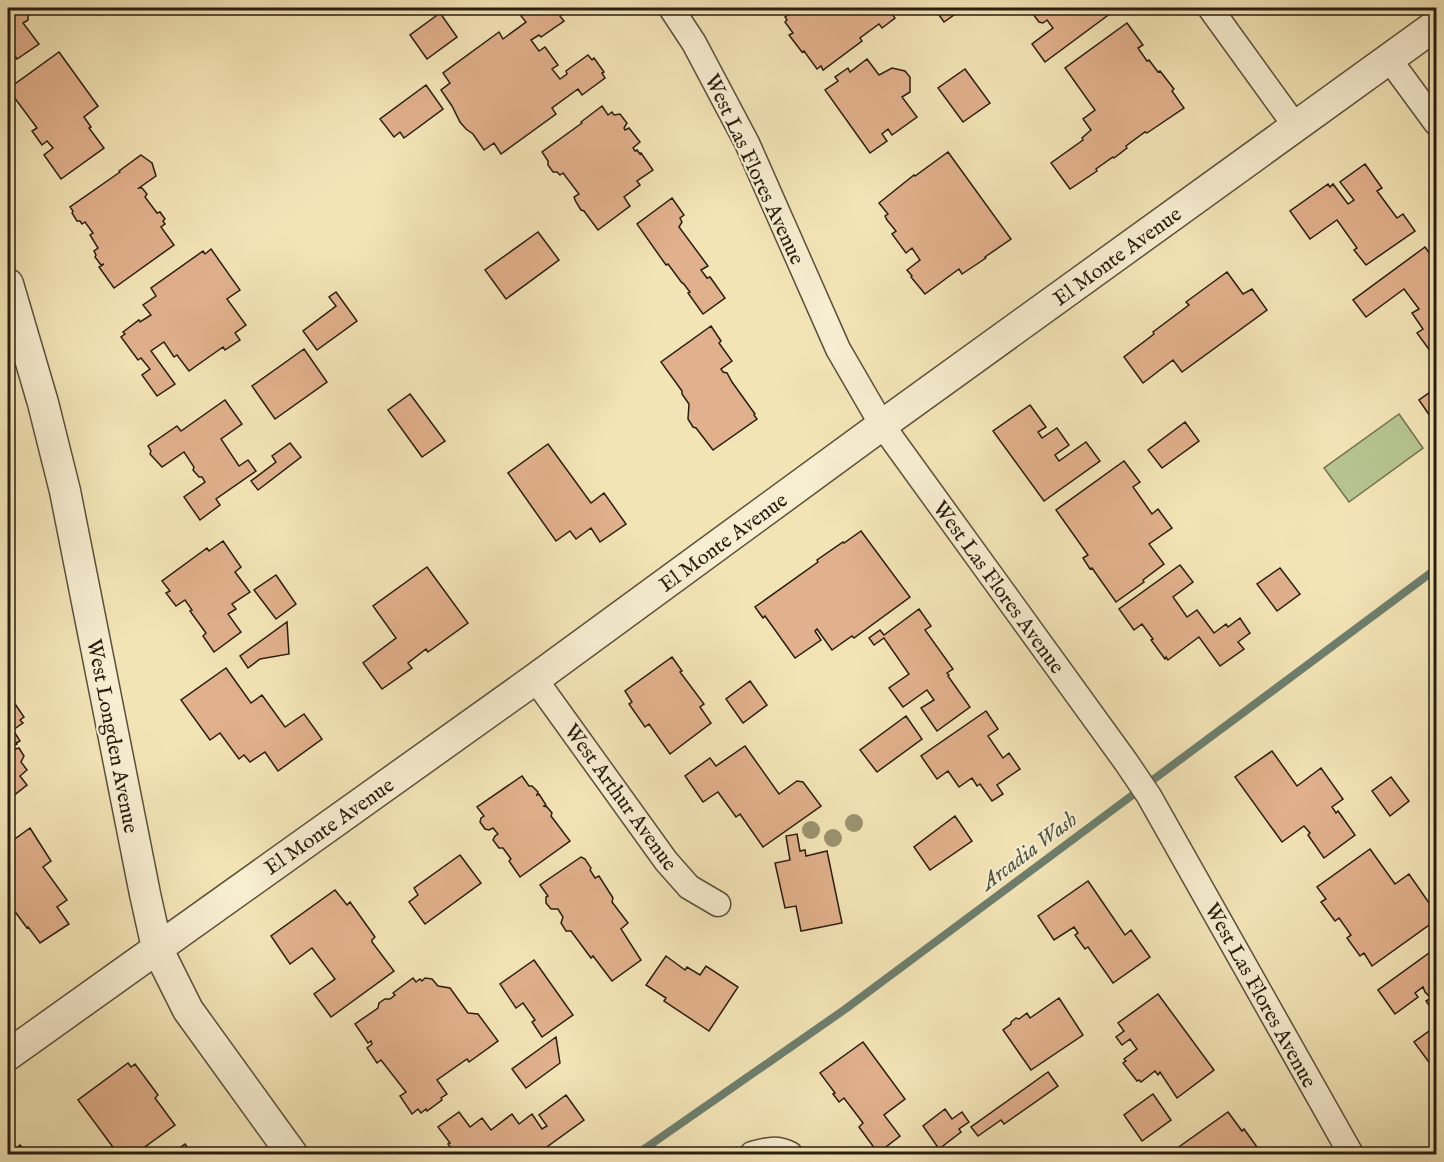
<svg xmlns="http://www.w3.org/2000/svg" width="1444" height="1162" viewBox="0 0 1444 1162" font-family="'IM FELL English',serif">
	<rect width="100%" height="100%" fill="#f3e4b6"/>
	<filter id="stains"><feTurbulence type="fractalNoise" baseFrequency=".00333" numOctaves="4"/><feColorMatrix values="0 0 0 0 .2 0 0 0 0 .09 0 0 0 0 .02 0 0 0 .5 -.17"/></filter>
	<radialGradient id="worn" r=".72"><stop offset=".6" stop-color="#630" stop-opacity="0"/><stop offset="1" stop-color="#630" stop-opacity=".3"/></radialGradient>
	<!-- green -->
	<path fill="#b7c591" stroke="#707250" stroke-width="1.5" d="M1399,414L1423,448L1349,502L1324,468Z"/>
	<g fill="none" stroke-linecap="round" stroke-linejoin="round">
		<!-- stream -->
		<path stroke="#6d7f6e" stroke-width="8" d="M637,1154L844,1010L1436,569"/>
	</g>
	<!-- building -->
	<path fill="#e1b08c" stroke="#281e10" stroke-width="1.5" d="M8,8L24,9L28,15V20L23,23L39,44L17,59L8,46Z
		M93,8H110L99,15Z
		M533,8H558L563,14L560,16L564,21L541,37L539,35L531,40L539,51L545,47L558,65L552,69L560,79L567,74L566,71L588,55L592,60L594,58L604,72L602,73L605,78L582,95L578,89L552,108L556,114L501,154L494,143L484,150L473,134L466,129L460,122L452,106L441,90L450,83L443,73L499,32L503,39L526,22L521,16Z
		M783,8H888L895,18L882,28L879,24L860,38L862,41L823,70L821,66L817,69L804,51L802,52L789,35L793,33L785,22L787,20L785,17L788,15Z
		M934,8H964L944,22Z
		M1036,8H1114L1115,10L1045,62L1032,44L1053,28L1047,20L1043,23L1039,22L1033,14V9Z
		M440,13L457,37L427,59L410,35Z
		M1127,23L1143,45L1138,48L1147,61L1149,60L1158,72L1160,71L1174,89L1172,91L1184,108L1147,133L1145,132L1126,146L1127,148L1114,158L1113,157L1096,169L1097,171L1070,189L1051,163L1083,140L1082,138L1091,130L1083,119L1095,110L1065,68Z
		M59,52L98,106L84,117L91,127L89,128L104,148L61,179L44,155L53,148L47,141L42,145L32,131L37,128L8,89Z
		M867,59L879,75L892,68L905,71L910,77V92L902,97L917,117L892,135L888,129L882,134L887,141L870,153L825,90L838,81L835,77L848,68L850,72Z
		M965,69L990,103L963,122L938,88Z
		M426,85L443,109L404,138L400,132L394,137L380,119Z
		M602,106L608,115L612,112L614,115L620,114L627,123L624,128L625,130L629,128L640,142L633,148L635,151L637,150L640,154L641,153L653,170L637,181L640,185L624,197L630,206L598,230L584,211L581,210L576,202L574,197L579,194L563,173L560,175L557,172H553L548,165V161L542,152L582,123L581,122Z
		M948,152L1011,239L985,257L986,258L962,274L959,269L925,294L911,277L912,276L907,270L920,260L912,248L906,253L892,234L896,231L887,220L885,216L888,214L879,203L914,175L915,176Z
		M141,155L152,163L156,176L139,188H142L147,194L145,197L157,213L160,212L165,219L163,221L165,224L161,227L174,245L114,288L99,267L104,264L101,265L95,257L96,255L94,251L98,248L90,235L93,233L85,222L82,224L80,221H77L72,213L73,211L70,207L120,172L119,171Z
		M1365,164L1382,188L1377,191L1397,218L1403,214L1415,231L1366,265L1354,250L1357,248L1337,220L1310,239L1290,211L1328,184L1330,187L1333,184L1348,204L1354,200L1340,182Z
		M672,198L684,215L680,218L682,222L679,227L708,266L701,270L707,278L710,277L725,298L703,314L688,293L690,292L683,283H682L668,264L666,265L637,224Z
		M538,232L559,260L506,299L485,270Z
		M1425,247L1436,262L1431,267L1436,274V359L1417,333L1423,329L1412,313L1419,309L1404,289L1366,317L1353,300Z
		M211,249L240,290L227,299L246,325L235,333L240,340L225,350L223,347L189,371L177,355L174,357L164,342L151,351L175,384L157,396L142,375L150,369L141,358L138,360L121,337L125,334L123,332L139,320L140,322L151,315L143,305L156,296L151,288L203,251L205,254Z
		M1227,272L1243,294L1252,289L1267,310L1182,372L1173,360L1143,383L1124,357L1154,334L1153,332L1189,305L1186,302Z
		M336,292L357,321L317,350L303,331L336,306L329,297Z
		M711,326L721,341L719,343L732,361L721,369L723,372L727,373L732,382L755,414L754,415L757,419L713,450L696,428L693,427L688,419L689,404L682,394V391L661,362Z
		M304,349L327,382L275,419L252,386Z
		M1436,388V425L1419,400Z
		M410,394L445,441L422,457L388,410Z
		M225,400L242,424L221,439L239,466L248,460L256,471L216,499L220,505L200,520L184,497L205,482L202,477H199L193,470L194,467L184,452L162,467L150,454L151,451L148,446L177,426L181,431Z
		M1030,405L1046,427L1038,432L1042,438L1057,428L1069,445L1055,455L1059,461L1086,442L1100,461L1044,501L993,431Z
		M1185,422L1199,441L1162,468L1148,450Z
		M290,443L301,457L258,490L251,481L276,462L272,456Z
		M548,444L591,503L604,493L626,524L600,542L591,528L576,539L570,531L556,541L508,473Z
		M1124,461L1140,482L1133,487L1152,514L1158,509L1172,528L1149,544L1164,564L1143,580L1144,582L1116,602L1092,568L1090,569L1083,558L1088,555L1056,510Z
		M861,531L910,597L854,638L852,636L832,650L817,629L815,631L821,640L795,658L765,616L763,618L755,607L818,562L817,560L843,542L844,543Z
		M223,541L241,567L235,572L250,592L232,604L236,609L228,614L241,632L214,652L203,636L206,633L190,611L192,610L185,600L176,606L166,593L170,591L162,581L207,548L209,551Z
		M1180,565L1193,582L1173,597L1187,617L1197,610L1214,633L1226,624L1228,627L1240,618L1250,633L1238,642L1244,649L1220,666L1199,637L1168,660L1166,657L1165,659L1151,640L1153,639L1142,624L1134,630L1119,609Z
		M427,567L468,623L428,652L426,649L408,663L412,668L382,689L363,663L396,638L373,606Z
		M1280,568L1300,594L1277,611L1257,584Z
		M276,575L296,604L276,619L254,590Z
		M919,609L931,626L925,630L953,669L947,673L949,675L948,676L970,707L937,731L921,708L934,700L927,690L903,707L889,688L909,674L884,638L874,645L869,638L880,630L884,635Z
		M287,622L289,654L260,659L248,668L240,656Z
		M672,657L682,671L680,672L704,704L700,707L711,723L670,754L649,724L645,727L629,704L632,702L625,691Z
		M226,668L251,703L262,695L285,727L304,714L322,739L278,771L265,752L250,762L244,755L239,759L220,733L210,740L181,700Z
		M750,681L767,705L743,723L726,699Z
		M13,701L24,717L20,720L23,723L13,730L20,741L16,743L17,744L12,748V750L19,748L24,756L21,762L27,770L20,776L27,785L8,800V702L9,704Z
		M986,711L998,729L988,736L1003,758L1009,753L1020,769L997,785L1003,794L992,801L980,784L977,786L972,778L959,787L948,771L937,779L921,756Z
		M906,716L922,739L877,772L860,750Z
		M745,746L779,794L797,781L803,782L821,806L763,847L740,814L736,817L718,792L703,802L685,776L710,758L716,766Z
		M1272,751L1297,786L1321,768L1343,799L1332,807L1336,813L1338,811L1355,835L1324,858L1308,835L1310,833L1304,826L1282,842L1235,777Z
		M522,776L529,786H532L538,792L537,795L539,794L546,805L544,806L547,807L552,813L551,816L570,841L520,877L509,861L511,859L503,848H499L493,840L495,836L498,834L493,828L489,830L485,829L480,822L481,818L484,816L477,807Z
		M1391,777L1409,801L1390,816L1372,791Z
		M955,816L972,841L930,870L914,847Z
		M30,828L51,861L43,867L67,900L57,907L69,924L40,943L28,927L27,928L8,902V844Z
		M797,834L800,851L805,850L806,856L827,851L842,923L801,931L796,906L785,908L775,863L790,860L786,836Z
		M1370,849L1395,884L1409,874L1436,913V920L1372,966L1364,953L1360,956L1347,938L1351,935L1339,918L1335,921L1321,902L1326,899L1317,887Z
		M460,855L481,883L425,924L409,902L418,895L414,888Z
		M581,857L585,859L591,868L590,870L595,878L599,876L613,898L612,902L628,923L621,929L641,960L612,981L593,956L591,958L571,931H566L561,923L563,917L558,909H551L546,903V897L548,896L540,885Z
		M1088,881L1125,935L1131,930L1150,957L1113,983L1088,947L1085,949L1075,935L1078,933L1074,927L1054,940L1038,916Z
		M335,890L347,905L350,902L375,937L372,940V942L394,971L331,1017L314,994L335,979L312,948L290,964L271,936Z
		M1436,948V1015L1426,1001L1431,998L1425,992L1423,987L1415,993L1418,997L1395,1014L1378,990Z
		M666,956L685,970L687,967L700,975L706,966L738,987L709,1031L664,1001L666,998L646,985Z
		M534,960L573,1015L542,1037L532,1022L535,1020L523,1003L516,1008L500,984Z
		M413,978L416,982L420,979L422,981L425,978L432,979L438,986L450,988L468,1013L478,1014L498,1041L469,1062L467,1059L437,1080L447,1094L441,1098L442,1100L427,1111L426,1109L421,1113L418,1109L412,1114L400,1096L406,1092L381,1060L377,1063L367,1048L372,1044L371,1041L368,1043L355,1024L378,1008L379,1003L385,999H390L395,995L393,993Z
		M1158,994L1214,1070L1177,1098L1160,1072L1158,1075L1155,1071L1141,1082L1139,1080L1137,1081L1123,1063L1126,1061L1124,1059L1137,1049L1130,1039L1122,1045L1116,1037L1124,1031L1118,1023Z
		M1059,998L1083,1035L1031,1070L1003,1030L1011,1024V1022L1016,1018L1019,1019L1027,1013L1030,1018Z
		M1436,1026V1061L1431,1065L1414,1042Z
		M556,1037L560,1063L526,1088L512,1069Z
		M863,1042L905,1099L884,1115L900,1136L878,1153L859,1127L863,1123L844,1098L839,1102L833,1094L835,1093L820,1073Z
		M128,1063L131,1067L135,1064L158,1095L155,1098L175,1125L135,1154H118L78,1100Z
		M1048,1072L1058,1086L1004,1124L1001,1120L978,1136L971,1127Z
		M1153,1094L1171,1120L1142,1141L1124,1115Z
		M566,1095L584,1120L537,1154H456L448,1144L450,1143L438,1127L459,1112L470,1127L482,1118L491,1130L512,1114L519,1124L532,1114L542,1129L547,1126L539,1115Z
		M945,1109L952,1119L962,1112L969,1122L959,1129L961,1132L939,1149L923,1126Z
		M1228,1112L1242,1131L1244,1129L1262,1154H1169Z
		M185,1144L192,1154H171Z
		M20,1145L27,1154H8V1150L13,1146L16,1148Z"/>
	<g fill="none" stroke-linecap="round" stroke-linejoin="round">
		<defs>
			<path id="minor" d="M671,8L694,43L747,143L838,349L882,425L1126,762L1149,796L1351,1154
				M1210,8L1296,127
				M1389,59L1436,123
				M535,679L666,861L689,887L718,904
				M752,1154C766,1150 777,1147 790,1154"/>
			<path id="tertiary" d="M8,284L43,403L65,491L145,894L157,948L188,1010L292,1154
				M8,1055L535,679L882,425L1436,25"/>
		</defs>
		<!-- minor casing -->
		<use href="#minor" stroke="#5b503a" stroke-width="27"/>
		<!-- tertiary casing -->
		<use href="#tertiary" stroke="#5b503a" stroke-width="33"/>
		<!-- minor -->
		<use href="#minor" stroke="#f7edd0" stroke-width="24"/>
		<!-- tertiary -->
		<use href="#tertiary" stroke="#f7edd0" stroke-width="30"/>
	</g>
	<!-- trees -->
	<g fill="#9b9370">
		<circle cx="854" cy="823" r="9"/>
		<circle cx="811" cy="830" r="9"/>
		<circle cx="833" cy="838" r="9"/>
	</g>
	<g text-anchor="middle" stroke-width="4.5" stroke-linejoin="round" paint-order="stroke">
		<!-- street labels -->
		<g font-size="21" fill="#281e10" stroke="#f7edd0">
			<text transform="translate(755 169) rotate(65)" y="7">West Las Flores Avenue</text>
			<text transform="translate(1117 256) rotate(-36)" y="7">El Monte Avenue</text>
			<text transform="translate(723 542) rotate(-36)" y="7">El Monte Avenue</text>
			<text transform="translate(999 587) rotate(54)" y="7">West Las Flores Avenue</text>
			<text transform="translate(113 736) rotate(79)" y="7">West Longden Avenue</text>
			<text transform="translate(621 797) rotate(54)" y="7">West Arthur Avenue</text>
			<text transform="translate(329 826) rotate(-35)" y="7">El Monte Avenue</text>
			<text transform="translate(1261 995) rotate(61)" y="7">West Las Flores Avenue</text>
		</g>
		<!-- water labels -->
		<g font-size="22" font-style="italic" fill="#505647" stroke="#f7edd0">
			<text transform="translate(1028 850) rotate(-37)" y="8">Arcadia Wash</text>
		</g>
	</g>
	<!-- margin -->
	<rect width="1444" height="1162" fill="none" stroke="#f3e4b6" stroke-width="30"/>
	<rect x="9" y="9" width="1426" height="1144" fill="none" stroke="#281e10" stroke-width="3"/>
	<rect x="15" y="15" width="1414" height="1132" fill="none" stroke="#281e10" stroke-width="1.5"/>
	<rect width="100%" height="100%" filter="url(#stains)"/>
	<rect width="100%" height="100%" fill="url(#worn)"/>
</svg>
